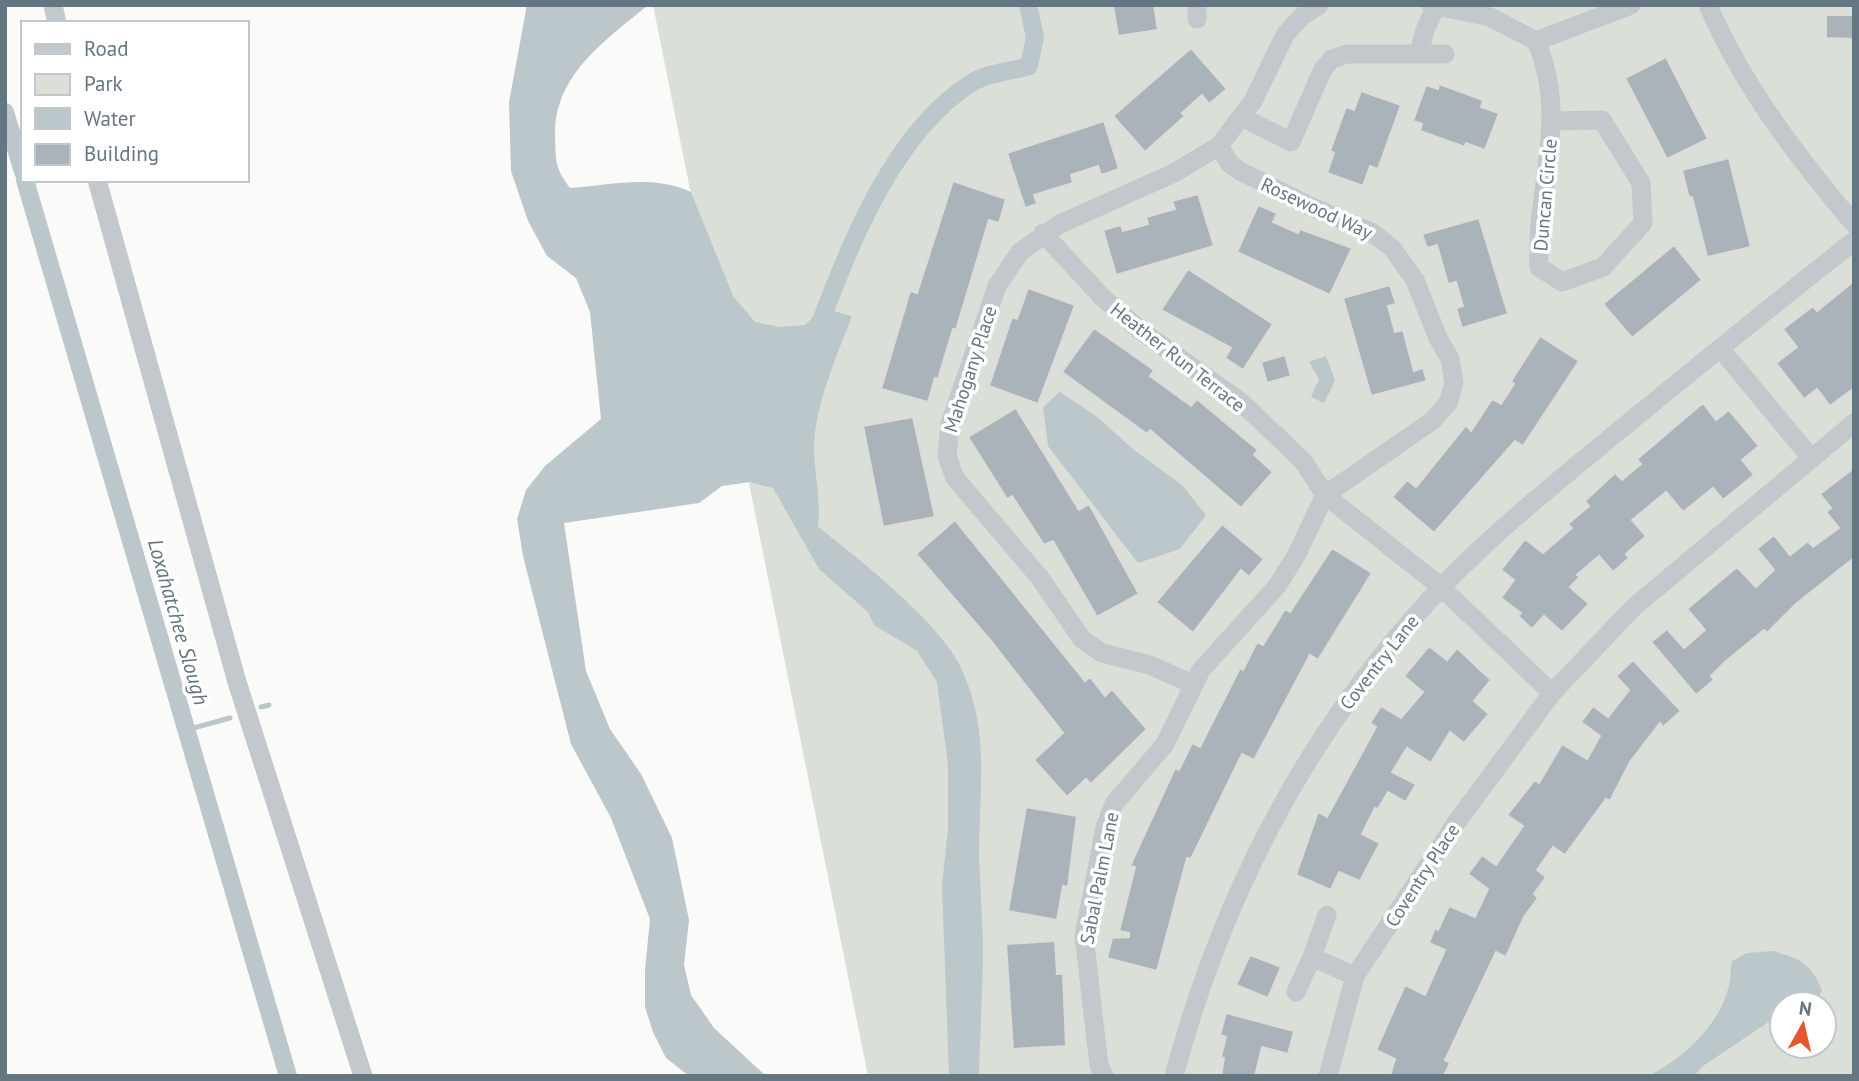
<svg xmlns="http://www.w3.org/2000/svg" width="1859" height="1081" viewBox="0 0 1859 1081" font-family="'PT Sans',sans-serif">
	<rect width="100%" height="100%" fill="#fafaf8"/>
	<!-- green -->
	<path fill="#dadfd7" fill-rule="evenodd" d="M653,5H1854V1076H868ZM1782,1004H1824V1046H1782Z"/>
	<!-- water -->
	<path fill="#bbc7cb" d="M527,5H648C605,41 553,75 555,138C556,162 555,168 570,188C609,185 654,174 691,192L733,296L755,322L780,327L805,325L822,308L852,316C836,358 814,406 814,451C815,477 821,502 818,527C855,555 939,623 959,664C991,727 979,789 979,857C980,885 982,914 983,942C983,987 980,1031 979,1076H949L942,885L948,829V765L937,682L917,651L874,625L868,612L819,569L773,488L750,482L722,486L699,503L564,523L586,671L610,729L641,774L672,838L689,920L684,965L691,995L714,1028L766,1076H689L666,1058L653,1032L645,1007V970L650,919L611,818L571,744L523,556L517,519L526,490L545,466L601,419L590,312L576,278L547,256L528,221L511,171L509,102Z
		M1326,356L1335,381L1324,403L1311,397L1319,379L1309,362Z
		M1060,392L1096,416L1134,450L1182,485L1206,515L1180,549L1138,563L1048,446L1043,407Z
		M1773,951C1799,958 1812,964 1822,990L1818,999L1803,1004H1782V1013L1703,1066L1694,1076H1648C1681,1061 1719,1025 1728,989C1731,980 1730,970 1732,961L1747,953Z"/>
	<g fill="none" stroke-linecap="round" stroke-linejoin="round">
		<!-- stream -->
		<path stroke="#bbc7cb" stroke-width="5" d="M261,707L269,705
			M186,730L230,718"/>
		<!-- canal -->
		<path stroke="#bbc7cb" stroke-width="18" d="M5,112L23,172
			M25,180L288,1076
			M817,331C849,247 893,131 973,82C988,73 1012,71 1029,66L1035,37L1028,5"/>
	</g>
	<!-- building -->
	<path fill="#aab3b9" stroke="#dcdcda" stroke-width="2" d="M1113,5H1154L1158,30L1118,36Z
		M1826,15H1854V39L1826,38Z
		M1191,48L1227,89L1209,104L1202,95L1182,113L1185,116L1145,152L1113,116Z
		M1666,57L1708,139L1667,159L1625,78Z
		M1439,84L1483,100L1481,107L1499,113L1485,150L1466,143L1465,147L1420,131L1422,124L1413,121L1426,85L1438,89Z
		M1361,91L1401,105L1378,169L1370,166L1363,186L1327,173L1334,153L1330,151L1346,107L1354,110Z
		M1104,121L1119,169L1101,175L1098,166L1071,175L1073,183L1034,195L1037,204L1025,208L1007,153Z
		M1729,158L1751,247L1707,257L1692,197L1689,198L1682,170Z
		M953,181L1006,199L999,223L989,220L956,330L953,329L938,379L935,378L928,402L881,389L910,291L917,293Z
		M1198,194L1214,246L1116,275L1103,230L1121,225L1123,231L1148,224L1146,217L1175,209L1172,201Z
		M1258,205L1277,213L1273,222L1298,233L1300,229L1352,248L1330,295L1237,252Z
		M1479,218L1508,314L1462,328L1456,308L1463,306L1456,282L1448,284L1437,245L1427,248L1422,234Z
		M1674,245L1702,280L1632,338L1603,304Z
		M1188,269L1273,324L1243,370L1225,358L1231,348L1161,310Z
		M1854,281V388L1830,406L1817,389L1804,399L1776,363L1797,347L1783,329L1813,306L1817,311Z
		M1390,285L1396,304L1388,306L1395,332L1403,330L1414,371L1423,368L1427,381L1371,396L1343,298Z
		M1028,288L1075,305L1038,404L989,386L1012,317L1017,319Z
		M1094,328L1154,370L1150,376L1191,406L1197,399L1258,450L1254,455L1273,472L1241,508L1150,430L1147,434L1062,372Z
		M1540,336L1579,361L1523,446L1515,441L1434,533L1392,497L1407,480L1416,487L1466,425L1471,431L1492,399L1501,404L1514,384L1511,381Z
		M1285,355L1291,376L1267,383L1261,362Z
		M1703,403L1716,420L1729,410L1759,446L1742,460L1754,475L1723,500L1713,488L1683,512L1666,492L1632,520L1646,536L1626,554L1629,558L1613,572L1599,556L1577,575L1580,577L1570,587L1589,604L1562,632L1544,616L1532,629L1518,616L1521,613L1501,598L1514,580L1501,570L1525,539L1543,553L1572,528L1568,524L1589,506L1585,501L1615,473L1622,480L1641,464L1637,459Z
		M1016,408L1079,510L1089,504L1139,594L1097,617L1053,541L1044,545L1012,496L1007,499L968,437Z
		M913,417L935,517L883,527L863,426Z
		M1854,468V558L1797,603L1767,633L1764,630L1725,662L1711,676L1714,680L1696,695L1651,642L1667,629L1684,648L1705,630L1687,609L1737,567L1756,587L1774,570L1757,549L1774,535L1790,555L1808,541L1813,547L1839,528L1826,512L1831,508L1820,494Z
		M955,520L1085,681L1090,677L1105,696L1112,689L1147,729L1091,784L1086,779L1067,797L1034,760L1063,733L991,641L916,554Z
		M1222,524L1264,559L1249,577L1241,570L1193,633L1156,602Z
		M1332,548L1372,573L1318,660L1310,655L1254,760L1242,754L1191,859L1187,858L1157,971L1107,958L1112,938L1129,937V933L1119,931L1135,867L1130,866L1175,768L1179,770L1192,743L1200,747L1240,668L1243,670L1257,642L1263,645L1285,609L1290,612Z
		M1429,646L1447,660L1457,648L1491,680L1474,701L1489,714L1464,743L1450,732L1431,763L1407,748L1392,772L1416,784L1406,802L1388,792L1378,809L1375,808L1362,834L1380,843L1360,881L1339,872L1331,890L1296,875L1318,812L1327,817L1376,727L1370,723L1381,706L1401,718L1423,692L1404,676Z
		M1633,660L1681,711L1663,727L1660,723L1630,762L1610,801L1606,799L1565,855L1553,847L1537,870L1546,877L1534,894L1538,898L1524,917L1506,957L1496,952L1445,1060L1450,1063L1444,1076H1390L1395,1059L1376,1050L1405,985L1425,995L1445,950L1429,943L1435,928L1438,930L1449,906L1475,917L1488,889L1468,874L1482,855L1496,865L1523,826L1507,815L1535,780L1539,783L1562,744L1587,759L1600,736L1581,722L1593,706L1608,717L1629,690L1616,676Z
		M1026,807L1077,816L1068,887L1063,886L1057,920L1008,911Z
		M1055,941L1057,974H1063L1066,1046L1013,1049L1006,944Z
		M1250,955L1281,967L1268,998L1236,985Z
		M1226,1013L1294,1031L1288,1054L1262,1047L1255,1076H1221L1224,1058L1221,1057L1226,1037L1220,1035Z"/>
	<g fill="none" stroke-linecap="round" stroke-linejoin="round">
		<!-- minor -->
		<path stroke="#c3c8cc" stroke-width="19" d="M53,5L57,23
			M1431,5L1490,17L1536,41L1631,5
			M1708,5C1743,86 1797,157 1854,224
			M1197,19V5
			M1536,41C1570,119 1535,187 1539,267L1562,282L1603,267L1643,223L1641,183L1602,120L1552,121
			M1419,53L1425,30L1436,6
			M1242,117L1291,142L1323,69L1332,59L1347,54H1445
			M97,180L237,682L363,1076
			M1043,233L1102,297L1140,330L1241,402L1303,461L1325,495L1441,587L1552,693
			M1720,348L1811,458
			M1192,684L1150,665L1102,653L1082,639L1040,578L955,478L947,456L950,424L997,286L1020,252L1060,224L1174,173L1219,146L1253,101L1285,35L1302,16L1319,5
			M1312,957L1327,915
			M1296,992L1312,957L1355,976
			M1104,1076L1099,1065L1084,936L1105,827L1114,804L1165,744L1201,670L1277,586L1296,556L1325,495L1432,421L1448,403L1454,383L1450,359L1438,338L1415,280L1392,248L1371,232L1314,208L1240,171L1230,164L1219,146
			M1174,1076C1219,908 1295,755 1409,623C1472,549 1547,490 1621,429C1698,366 1775,303 1854,241
			M1328,1076L1355,976L1456,823L1552,693L1634,607L1854,423"/>
	</g>
	<g text-anchor="middle" stroke-width="7" stroke-linejoin="round" paint-order="stroke">
		<!-- street labels -->
		<g font-size="19" fill="#657683" stroke="#fff">
			<text transform="translate(1545 195) rotate(-85)" y="7">Duncan Circle</text>
			<text transform="translate(1317 208) rotate(25)" y="7">Rosewood Way</text>
			<text transform="translate(1178 357) rotate(38)" y="7">Heather Run Terrace</text>
			<text transform="translate(970 369) rotate(-72)" y="7">Mahogany Place</text>
			<text transform="translate(1379 662) rotate(-52)" y="7">Coventry Lane</text>
			<text transform="translate(1422 875) rotate(-57)" y="7">Coventry Place</text>
			<text transform="translate(1099 878) rotate(-79)" y="7">Sabal Palm Lane</text>
		</g>
		<!-- water labels -->
		<g font-size="21" font-style="italic" fill="#60757c" stroke="#fff">
			<text transform="translate(178 622) rotate(74)" y="7">Loxahatchee Slough</text>
		</g>
	</g>
	<!-- border -->
	<rect width="1859" height="1081" fill="none" stroke="#657683" stroke-width="14"/>
	<!-- legend -->
	<rect x="21" y="21" width="228" height="161" fill="#ffffff" stroke="#c1c8cd" stroke-width="2"/>
	<rect x="35" y="44" width="35" height="10" fill="#c3c8cc" stroke="#c1c8cd" stroke-width="2"/>
	<text x="84" y="56" font-size="21" fill="#657683">Road</text>
	<rect x="35" y="74" width="35" height="21" fill="#dadfd7" stroke="#c1c8cd" stroke-width="2"/>
	<text x="84" y="91" font-size="21" fill="#657683">Park</text>
	<rect x="35" y="108" width="35" height="21" fill="#bbc7cb" stroke="#c1c8cd" stroke-width="2"/>
	<text x="84" y="126" font-size="21" fill="#657683">Water</text>
	<rect x="35" y="144" width="35" height="21" fill="#aab3b9" stroke="#c1c8cd" stroke-width="2"/>
	<text x="84" y="161" font-size="21" fill="#657683">Building</text>
	<!-- north arrow -->
	<g transform="translate(1803 1025) rotate(8)"><circle r="33" fill="#ffffff" stroke="#c1c8cd" stroke-width="2"/>
	<path d="M0-5L12 26L0 18L-12 26Z" fill="#e4572e"/>
	<text y="-10" font-size="19" font-weight="bold" text-anchor="middle" fill="#657683">N</text>
	</g>
</svg>
